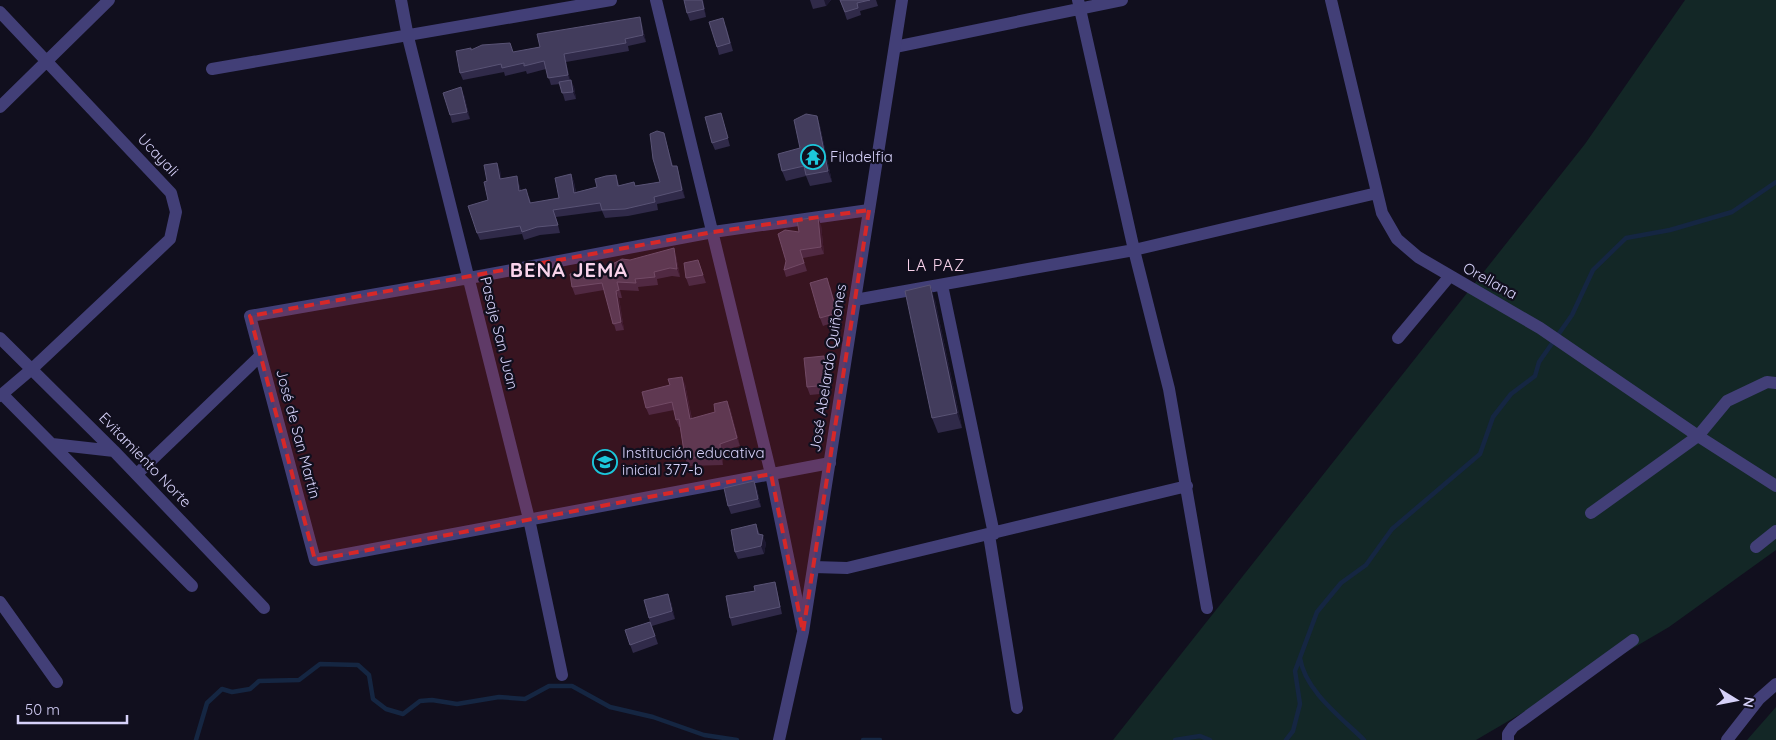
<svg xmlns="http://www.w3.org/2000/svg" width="1776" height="740" viewBox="0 0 1776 740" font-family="Quicksand,sans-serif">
	<rect width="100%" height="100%" fill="#110f1e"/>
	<!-- green -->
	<path fill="#132726" d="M1685,0H1776V550L1669,627L1476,740H1113L1585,144Z
		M1776,707V740H1747Z"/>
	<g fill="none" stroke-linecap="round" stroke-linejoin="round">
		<!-- stream -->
		<path stroke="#152642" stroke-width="4.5" d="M1300,658C1305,691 1342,718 1364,740
			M196,740L207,703L222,689L232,692L250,689L259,681L299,680L320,664L358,665L369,675L373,699L386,709L403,714L420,701L432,700L457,704L499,697L525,699L549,686H572L610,707L653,717L704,735L737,740
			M863,740H880
			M1175,740L1200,736L1210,740
			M1286,740L1293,731L1300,704L1295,671L1317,612L1341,583L1366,565L1392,529L1480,454L1493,417L1511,394L1535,376L1539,362L1572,315L1593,270L1626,238L1670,230L1732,212L1776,182"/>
		<!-- minor -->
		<path stroke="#423f77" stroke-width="12" d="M401,0L408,37L529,519L562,675
			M656,0L771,474L803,630
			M1078,0L1134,250L1169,389L1207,608
			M1331,0L1382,213L1397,239L1418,257L1540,328L1698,436L1776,486
			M0,12L171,193L176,212L170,239L33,368L0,396
			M895,47L1122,0
			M212,69L611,0
			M0,107L109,0
			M942,285L994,534
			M855,300L1134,250L1377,193
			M0,338L114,451L264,608
			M1398,338L1449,277
			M2,394L192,586
			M52,444L114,451
			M830,463L315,560L250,316L469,278L713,232L869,210
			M137,474L260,356
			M1591,513L1698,436L1727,401L1767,382L1776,383
			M989,535L1017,708
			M1756,547L1776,531
			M814,567L847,568L1187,486
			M0,602L57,682
			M1508,740V734L1513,727L1633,640
			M1727,740L1759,699L1776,684"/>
		<!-- tertiary -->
		<path stroke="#423f77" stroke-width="12" d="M779,740L803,632L902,0"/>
	</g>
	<!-- wall -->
	<path fill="#302a49" d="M703,0L706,17L690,21L687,13Z
		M810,0H831L826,6L813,9Z
		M840,0H876L878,6L860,11L861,15L847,20Z
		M642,25L646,42L628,46L629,51L566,62L570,80L574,87L576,99L565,101L560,84L551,85L546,69L527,74L526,71L505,76L504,72L463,80L460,73L471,50L514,52L540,47Z
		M726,26L733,51L719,55L717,47Z
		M464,95L470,119L452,123L450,115Z
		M721,113L730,146L715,150L712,143Z
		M817,116L820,126L832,182L810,186L806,176L786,181L782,171L800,148Z
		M666,141L673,166H677L685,198L657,204L658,210L628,216L605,218L602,211L556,217L560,233L540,235L524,240L522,234L480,240L477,233L488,200L487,181L500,170L501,178L519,184L521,191L529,197L531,203L559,198L571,174L574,182L576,192L597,187L616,175L619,185L635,186L660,182Z
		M821,225L824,254L803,258L807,271L786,277L784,270L799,232Z
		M676,256L680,277L672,276L657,279L658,285L638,287L639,291L620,290L622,298H619L624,330L616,331L604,290L575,295L572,287L583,273L585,278L630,260Z
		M698,260L706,283L689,286L686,278Z
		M830,286L840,320L823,326L820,318Z
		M935,300L962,428L938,433L932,418Z
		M827,364L830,393L810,395L807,387Z
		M685,384L692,419L730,408L740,446L722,451L723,465L688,466L685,458L680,427H679L676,420L674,410L649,415L646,408Z
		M754,481L757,489L761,507L731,514L728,506Z
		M756,524L760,535L766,543L764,554L738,559L735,552Z
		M775,582L777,590L782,614L732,626L730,618L755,591Z
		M644,600L671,602L675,619L652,626L658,644L633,653L625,630L650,622Z"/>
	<!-- shaded-wall -->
	<path fill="#1c1730" d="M702,0H703L706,17L704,9Z
		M824,0H831L826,6Z
		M640,17L642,25L646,42L643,35Z
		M564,54L566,62L571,83L568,75Z
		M571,80L574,87L576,99L573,92Z
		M461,87L464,95L470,119L467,112Z
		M817,116L820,126L832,182L828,171Z
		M664,133L666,141L675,174L672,166Z
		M497,163L500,170L503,186L500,179Z
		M677,166L685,198L682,190Z
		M571,174L574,182L577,200L574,193Z
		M517,176L519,184L522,199L519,191Z
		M818,217L821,225L824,254L821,247Z
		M674,248L676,256L680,277L677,269Z
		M930,285L935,300L962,428L957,413Z
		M616,291L619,298L624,330L621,322Z
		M824,356L827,364L830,393L827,385Z
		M682,377L685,384L693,427L690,419Z
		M727,401L730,408L740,446L737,438Z
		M720,444L722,451L723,465L721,457Z
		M754,481L757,489L761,507L758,499Z
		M763,535L766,543L764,554L761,546Z
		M668,594L671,602L675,619L672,611Z"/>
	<!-- building -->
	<path fill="#423c5c" stroke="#595375" d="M684,0H702L704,9L687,13Z
		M840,0H870L857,3L858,8L845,12Z
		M640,17L643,35L625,39L626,43L564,54L568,75L548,78L544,61L524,66V63L502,68L501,64L460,73L456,51L471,48V50L482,45L510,43L513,52L540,47L537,34Z
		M723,18L730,43L717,47L709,22Z
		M571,80L573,92L562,93L559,82Z
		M461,87L467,112L450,115L443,93Z
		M721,113L728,138L712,143L705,117Z
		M806,114L817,116L828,171L806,175L804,166L782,171L778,154L800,148L794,120Z
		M657,131L664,133L672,166H677L682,190L654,197L655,202L625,209L602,210L600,203L553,210L558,225L537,227L522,232L520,226L477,233L468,206L488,200L484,182L487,181L484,165L497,163L500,179L517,176L519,191L526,189L530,203L559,198L555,178L571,174L574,193L597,187L595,179L606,176L616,175L618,186L634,182L635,186L660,182L653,159L650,134Z
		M818,217L821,247L800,250L804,263L784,270L786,261L778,234L785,230L799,232L797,220Z
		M674,248L677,269L670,268L654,272L655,277L635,279L636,283L617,282L619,290L616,291L621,322L613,324L602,283L572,287L570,274L583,273L584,279L622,259L630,260Z
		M698,260L703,275L686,278L684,263Z
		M827,278L837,313L820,318L810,283Z
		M930,285L957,413L932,418L905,291Z
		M824,356L827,385L807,387L804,358Z
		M682,377L690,419L715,412L714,404L727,401L737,438L720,444L721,457L685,458L679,419L676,420L672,402L646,408L642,392L670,385L668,379Z
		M754,481L758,499L728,506L724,488Z
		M756,524L758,534L763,535L761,546L735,552L731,530Z
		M775,582L780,607L730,618L726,596L755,591L754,586Z
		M668,594L672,611L649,618L644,600Z
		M650,622L655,636L630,645L625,630Z"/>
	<!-- marked area -->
	<path fill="#d62828" fill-opacity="0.2" stroke="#d62828" stroke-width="4" stroke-dasharray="10 6" stroke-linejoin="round" d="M869,210L803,632L771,474L315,560L250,316L713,232Z"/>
	<!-- icons -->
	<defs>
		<symbol id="temple-ring" viewBox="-11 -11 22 22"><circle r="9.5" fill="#110f1e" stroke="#1cc7db" stroke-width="1.5"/><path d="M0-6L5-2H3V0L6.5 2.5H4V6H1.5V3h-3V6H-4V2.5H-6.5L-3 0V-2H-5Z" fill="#1cc7db"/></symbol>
		<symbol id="school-ring" viewBox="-11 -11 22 22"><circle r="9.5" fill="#110f1e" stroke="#1cc7db" stroke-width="1.5"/><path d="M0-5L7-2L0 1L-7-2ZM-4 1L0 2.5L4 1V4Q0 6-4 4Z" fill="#1cc7db"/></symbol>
	</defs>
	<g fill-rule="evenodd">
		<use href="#temple-ring" x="799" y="143" width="28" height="28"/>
		<use href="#school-ring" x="591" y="448" width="28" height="28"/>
	</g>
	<g text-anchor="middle" stroke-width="4.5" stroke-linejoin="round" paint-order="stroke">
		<!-- street labels -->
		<g font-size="15" fill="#d6d1f9" stroke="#110f1e">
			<text transform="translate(158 155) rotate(47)" y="5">Ucayali</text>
			<text transform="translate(1490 281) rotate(29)" y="5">Orellana</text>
			<text transform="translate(499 333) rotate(76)" y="5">Pasaje San Juan</text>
			<text transform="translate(828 368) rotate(-81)" y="5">José Abelardo Quiñones</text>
			<text transform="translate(298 434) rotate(75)" y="5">José de San Martín</text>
			<text transform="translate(145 460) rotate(46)" y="5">Evitamiento Norte</text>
		</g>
		<!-- poi labels -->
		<g font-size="15" fill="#d6d1f9" stroke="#110f1e" text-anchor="start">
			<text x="830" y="162">Filadelfia</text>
			<text x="622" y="458">Institución educativa<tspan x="622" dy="17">inicial 377-b</tspan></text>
		</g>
		<!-- neighbourhood labels -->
		<g font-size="16" letter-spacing="1" fill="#f9d3eb" stroke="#110f1e">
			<text x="936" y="271">LA PAZ</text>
		</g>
		<!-- district labels -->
		<g font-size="20" font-weight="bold" letter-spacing="1" fill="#f9d3eb" stroke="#110f1e">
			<text x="569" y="277">BENA JEMA</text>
		</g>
	</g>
	<!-- north arrow -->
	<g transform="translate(1736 700) rotate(100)" stroke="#110f1e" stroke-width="4" paint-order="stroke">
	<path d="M0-4L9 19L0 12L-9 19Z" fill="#d6d1f9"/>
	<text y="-8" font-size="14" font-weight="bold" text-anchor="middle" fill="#d6d1f9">N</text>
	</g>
	<!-- scale -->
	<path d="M18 715v8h109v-8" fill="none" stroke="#d6d1f9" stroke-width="2.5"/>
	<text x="25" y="715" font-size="15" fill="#d6d1f9" stroke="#110f1e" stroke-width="4" paint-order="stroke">50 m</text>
</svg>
